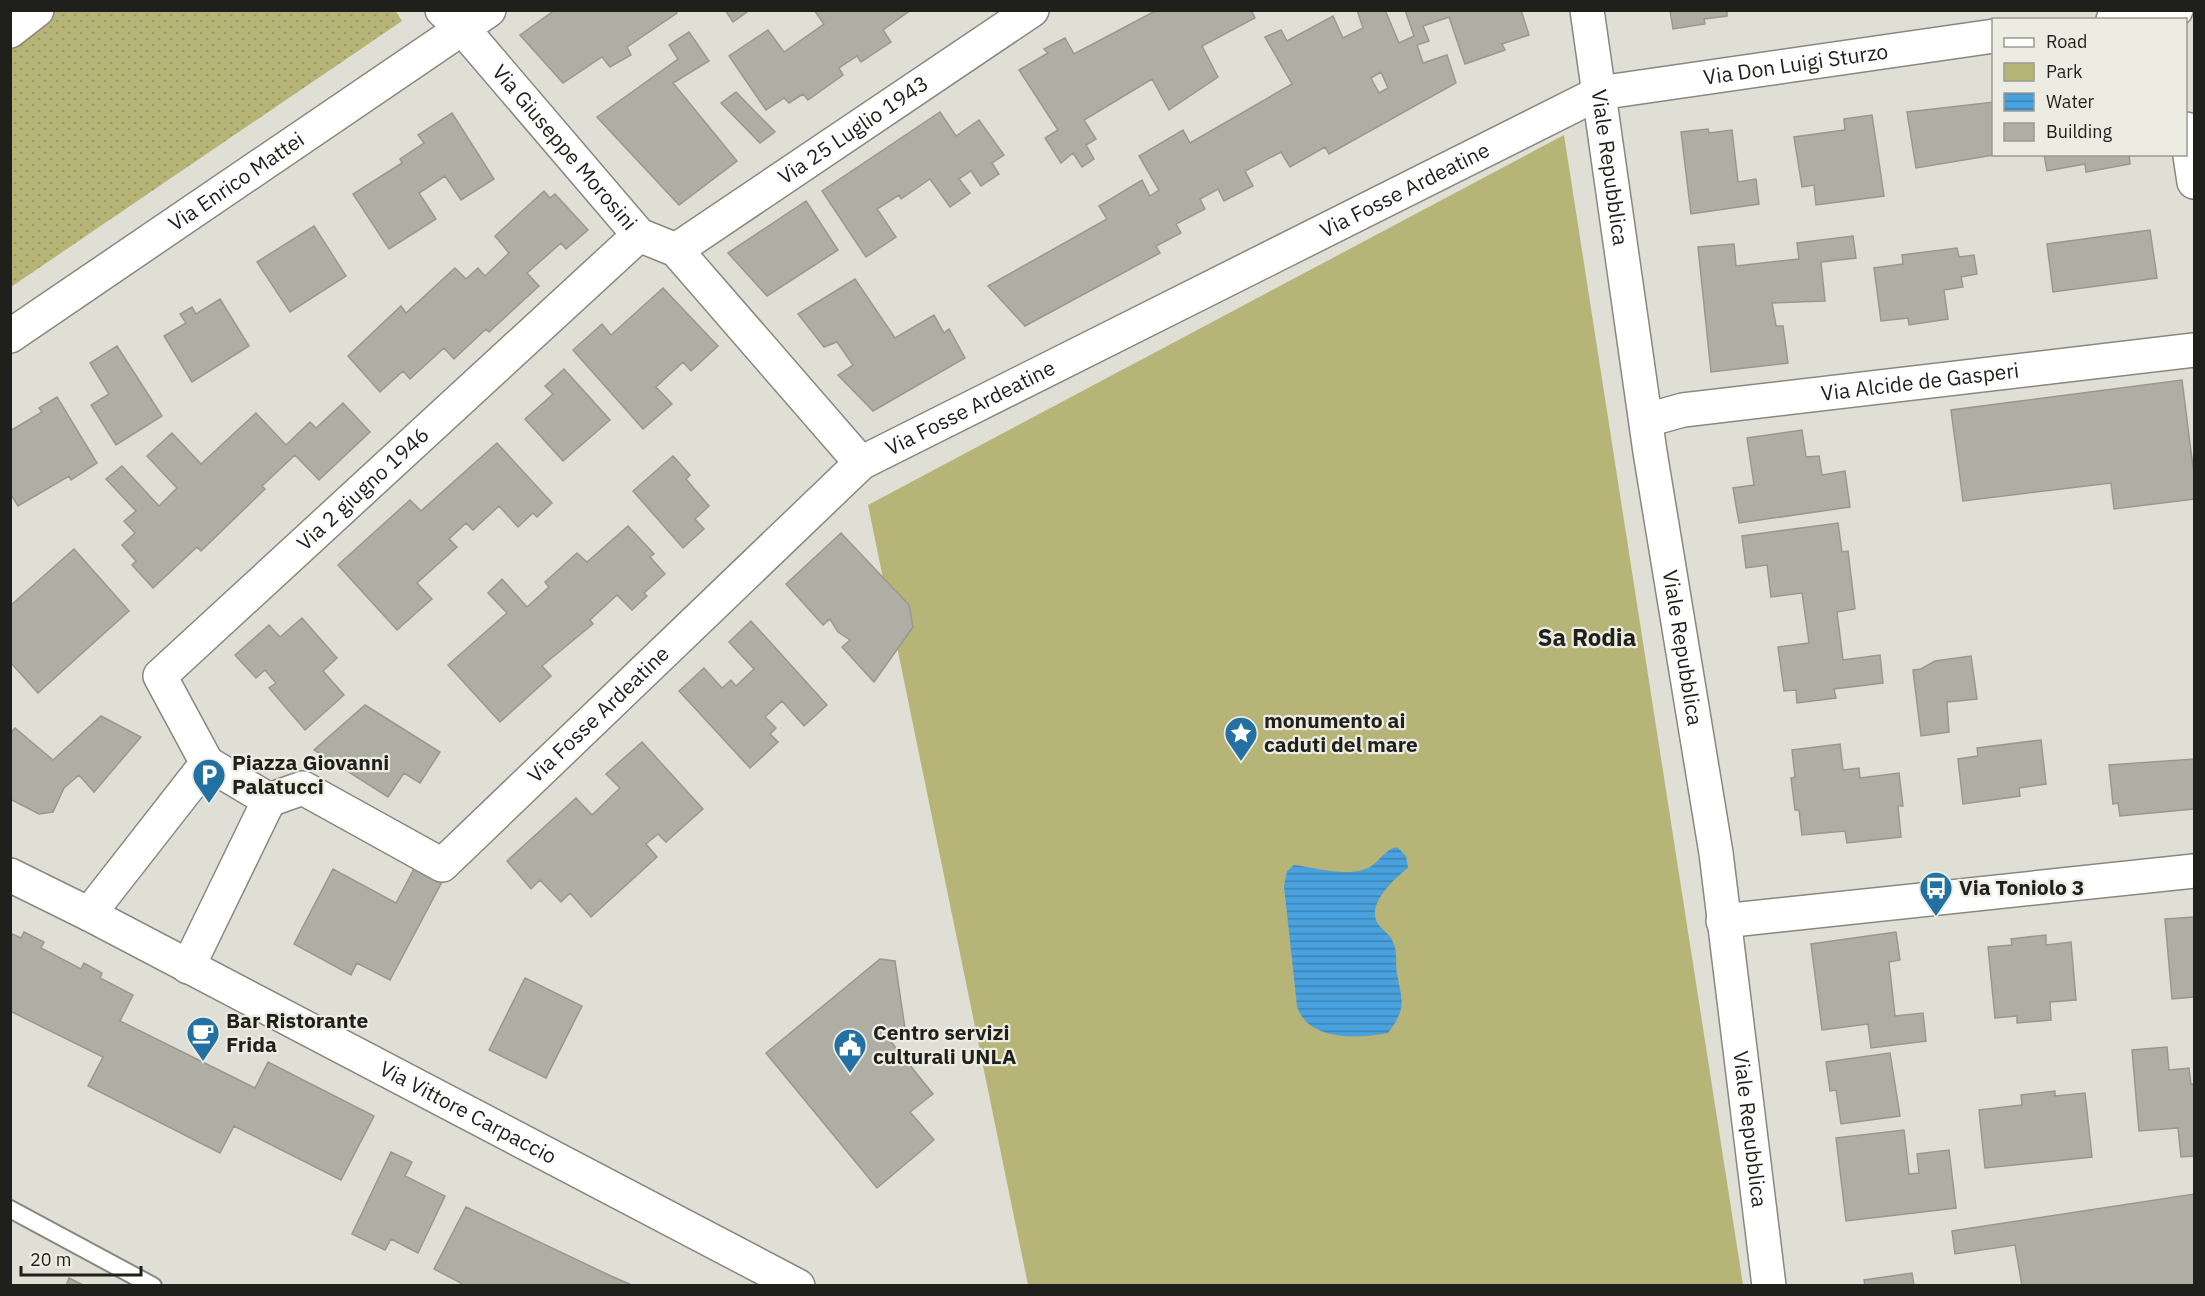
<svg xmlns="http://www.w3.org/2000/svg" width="2205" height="1296" viewBox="0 0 2205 1296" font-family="'IBM Plex Sans',sans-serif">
	<defs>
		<pattern id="grass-dots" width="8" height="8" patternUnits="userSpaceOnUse" patternTransform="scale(1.5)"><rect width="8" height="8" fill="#b6b476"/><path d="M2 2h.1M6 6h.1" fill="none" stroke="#9c9a66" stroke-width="1.8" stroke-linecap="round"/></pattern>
		<pattern id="water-rules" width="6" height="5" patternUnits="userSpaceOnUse" patternTransform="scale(1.5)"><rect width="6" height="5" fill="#49a1dd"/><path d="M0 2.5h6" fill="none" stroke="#3c83b2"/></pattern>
	</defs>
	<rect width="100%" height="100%" fill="#dfdfd5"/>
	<!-- grass -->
	<path fill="url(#grass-dots)" d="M395,10L402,21L11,287V11Z"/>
	<!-- green -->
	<path fill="#b6b476" d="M1564,135L1743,1285H1028L868,505Z"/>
	<!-- water -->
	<path fill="url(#water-rules)" d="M1397,847L1406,856L1408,868C1395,878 1369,902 1376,920C1379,929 1390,933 1393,942C1398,952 1395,962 1397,973C1402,1002 1407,1008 1388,1033C1358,1039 1307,1041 1297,1006L1284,886L1287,871L1294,865C1318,868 1349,878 1370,867C1380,861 1385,849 1397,847Z"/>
	<!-- building -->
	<path fill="#aeaea4" stroke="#98988f" stroke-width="1.5" fill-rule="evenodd" d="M555,10H675L677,13L627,47L631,55L610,67L602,57L563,83L520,35Z
		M725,10H746L747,12L733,22Z
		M814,10H911L883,30L891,42L861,62L857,56L839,68L843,75L808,100L803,94L789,103L784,98L766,110L729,56L768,30L784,52L824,24Z
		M1157,10H1251L1255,18L1202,46L1218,77L1169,110L1152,79L1084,120L1096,139L1086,145L1094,159L1082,167L1073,153L1061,163L1045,138L1058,130L1019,70L1048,53L1044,49L1065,38L1074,54Z
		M1357,10H1385L1399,43L1414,36L1405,10H1521L1529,35L1502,44L1505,50L1465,64L1449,17L1423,26L1429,41L1417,45L1423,63L1447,55L1456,83L1329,154L1325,147L1290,167L1281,152L1245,171L1253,186L1224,201L1218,189L1200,199L1205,209L1176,224L1181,233L1156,246L1160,253L1025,326L988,286L1107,219L1099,206L1142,180L1150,196L1159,190L1139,156L1183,130L1190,143L1292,84L1265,37L1281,30L1287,41L1333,16L1343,38L1363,28ZM1381,72L1388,88L1379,93L1371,78Z
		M1670,10H1727V16L1704,19L1705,24L1673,29Z
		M689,32L709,61L673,83L737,161L679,205L597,117L678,59L669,45Z
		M736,92L775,132L760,143L721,103Z
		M1994,102V154H2000L1916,168L1907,112Z
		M940,112L956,136L979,120L1004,155L992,163L999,174L981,186L971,171L959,179L970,193L950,207L930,179L901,199L899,195L877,209L896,237L866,257L822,191Z
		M452,113L494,179L461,200L445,176L419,193L436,219L389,249L353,194L402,163L400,159L424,143L418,135Z
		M1872,115L1884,196L1816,205L1814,185L1802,187L1794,137L1845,130L1844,119Z
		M1708,129L1709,133L1732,130L1738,182L1756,179L1759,204L1691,214L1681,132Z
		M2044,154H2129L2130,164L2086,172L2085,164L2047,171Z
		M544,191L550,198L555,194L588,230L566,249L561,243L527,273L539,286L489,332L486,329L454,359L444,348L410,379L403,371L380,392L348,356L401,306L406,313L455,268L466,279L478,268L485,276L509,253L495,236Z
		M806,201L838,250L767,296L728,253Z
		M314,226L346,276L290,312L257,262Z
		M2150,230L2157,278L2053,292L2047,244Z
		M1853,236L1856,258L1821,262L1825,301L1772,303L1776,326H1783L1788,363L1711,372L1698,247L1734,244L1736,266L1799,259L1797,243Z
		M1957,248L1959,257L1974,255L1977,274L1961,277L1963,287L1944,290L1948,319L1909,325L1908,318L1881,321L1874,268L1903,264L1902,255Z
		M855,279L895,338L934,315L944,333L949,329L965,358L873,411L838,375L853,365L837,342L824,347L798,314Z
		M663,288L718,346L691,371L683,362L656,387L672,404L643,429L573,350L602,324L611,335Z
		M220,299L249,346L192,382L164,336L186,323L180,314L192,307L196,314Z
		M117,346L162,416L116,445L91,405L109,394L90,363Z
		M564,369L610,420L563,461L525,419L553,394L545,386Z
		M2182,380L2194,475V499L2114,509L2111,483L1963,501L1951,410Z
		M57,397L97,463L71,480L69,476L18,506L10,493V431L42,412L39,408Z
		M343,403L370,432L319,480L295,455L262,486L265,489L201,551L197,547L153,588L132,565L136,561L122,545L135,533L124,521L136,511L106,479L122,466L159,506L177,488L147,456L172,433L201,464L256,413L286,445L310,422L316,428Z
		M1802,430L1806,457L1819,456L1822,475L1845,471L1850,507L1739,523L1733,488L1754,485L1747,438Z
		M497,443L552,503L537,517L533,513L518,527L499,506L473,530L466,523L449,539L457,547L417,583L432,599L397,630L338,565L410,500L421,511Z
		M673,456L690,475L686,479L709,506L695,519L704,529L683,548L633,491Z
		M1838,523L1842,552L1848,551L1855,609L1837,612L1843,660L1880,655L1883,683L1834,689L1836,698L1797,703L1796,690L1784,691L1778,647L1809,643L1802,593L1771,597L1767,565L1746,568L1742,536Z
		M628,526L654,554L650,557L665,574L644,593L647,596L632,610L617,595L590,620L593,624L542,666L551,676L500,722L448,665L507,613L488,593L502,579L527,607L549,587L545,582L577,553L587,562Z
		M841,533L909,605L913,627L874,682L842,647L850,640L838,632L830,619L823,625L786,584Z
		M74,549L129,611L38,693L10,662V606Z
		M302,618L337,658L323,671L344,695L305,730L269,688L276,683L265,670L256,678L235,655L269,625L280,637Z
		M751,621L827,705L804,726L782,701L765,717L776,728L770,734L778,742L750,768L679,691L704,668L722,688L731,680L736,686L754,669L729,642Z
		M1971,656L1977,699L1947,702L1949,732L1921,736L1913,670L1921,669L1935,661Z
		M365,705L440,752L420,783L404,773L388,797L314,750Z
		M101,716L141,737L94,792L79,775L64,788L53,812L39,814L10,799V733L15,728L53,760Z
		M2041,740L2046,784L2019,788L2020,796L1963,804L1958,759L1978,756L1977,748Z
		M642,742L703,809L666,842L658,834L646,844L657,857L591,917L570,893L561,902L540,880L531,889L507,861L576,798L592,815L620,788L606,774Z
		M1840,744L1843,770L1859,768L1860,778L1899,773L1903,806H1898L1901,837L1847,843L1845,831L1802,835L1799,810H1795L1791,778L1795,777L1792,750Z
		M2194,759V809L2120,816L2118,803L2113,804L2109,765Z
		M416,865L443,880L390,980L357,963L351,975L294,944L333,869L396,903Z
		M2194,917V997L2172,999L2165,919Z
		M24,932L44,942L41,948L81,969L84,963L102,973L100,978L133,995L120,1021L255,1088L268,1062L374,1116L341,1180L234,1126L220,1153L88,1086L103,1057L10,1011V933L21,938Z
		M1896,932L1900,960L1889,962L1895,1016L1923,1013L1926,1041L1871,1048L1868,1024L1822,1030L1811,944Z
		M2046,935V945L2071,942L2076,1000L2050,1002L2051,1020L2017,1023V1016L1995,1018L1988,947L2012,945L2011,939Z
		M880,959L895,961L906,1035L888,1038L933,1094L910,1112L934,1140L877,1188L766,1053Z
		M525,978L582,1006L546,1078L489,1050Z
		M2167,1047L2169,1070L2189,1068L2191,1084H2194V1156L2181,1157L2178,1128L2139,1131L2132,1050Z
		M1890,1053L1900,1116L1841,1124L1836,1090L1830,1091L1826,1062Z
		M2055,1091V1096L2085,1093L2092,1157L1985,1168L1979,1110L2022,1105L2021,1095Z
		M1904,1130L1909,1174L1919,1173L1917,1154L1949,1150L1956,1208L1846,1221L1836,1138Z
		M391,1152L412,1162L405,1176L445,1196L418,1253L391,1239L385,1250L352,1234Z
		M2194,1194V1286H2022L2015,1245L1955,1254L1952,1231Z
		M466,1207L611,1276L634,1286H459L461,1283L434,1269Z
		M1912,1273L1914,1286H1865L1864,1280Z
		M69,1278L85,1286H66Z"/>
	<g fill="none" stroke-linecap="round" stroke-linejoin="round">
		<defs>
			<path id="service" d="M10,1209L153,1286"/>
			<g id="minor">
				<path d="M2113,20L2176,10"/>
				<path id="s1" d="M463,29L639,235L676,250L861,463"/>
				<path d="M2186,129L2194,182"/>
				<path id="s2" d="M676,250L1032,10"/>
				<path id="s3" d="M1647,420L1683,410L2194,350"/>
				<path id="s4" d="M207,763L160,676L639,235"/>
				<path id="s5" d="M269,800L303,788L442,865L861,463L1599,93L1994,36"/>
				<path id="s6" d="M10,875L89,914L798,1286"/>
				<path d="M89,914L207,763L269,800L188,967"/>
				<path d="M1723,921L2194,871"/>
			</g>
			<g id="tertiary">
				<path d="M442,10L463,29"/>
				<path id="s7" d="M1587,10L1650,452L1716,853L1769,1286"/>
				<path d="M10,31L37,10"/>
				<path id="s8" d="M10,336L489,10"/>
			</g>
		</defs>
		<!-- service casing -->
		<use href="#service" stroke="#88887f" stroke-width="20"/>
		<!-- minor casing -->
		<use href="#minor" stroke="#88887f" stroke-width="36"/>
		<!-- tertiary casing -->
		<use href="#tertiary" stroke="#88887f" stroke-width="36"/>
		<!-- service -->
		<use href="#service" stroke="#fff" stroke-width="16"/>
		<!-- minor -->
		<use href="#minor" stroke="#fff" stroke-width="33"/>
		<!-- tertiary -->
		<use href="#tertiary" stroke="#fff" stroke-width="33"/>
	</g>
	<!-- icons -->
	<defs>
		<symbol id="sight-pin" viewBox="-11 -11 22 30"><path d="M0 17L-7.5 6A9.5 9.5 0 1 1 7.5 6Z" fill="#2371a3" stroke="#ecece2"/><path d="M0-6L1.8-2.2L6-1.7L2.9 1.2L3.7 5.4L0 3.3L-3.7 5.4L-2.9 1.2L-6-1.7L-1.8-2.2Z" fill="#fff"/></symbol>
		<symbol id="parking-pin" viewBox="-11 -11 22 30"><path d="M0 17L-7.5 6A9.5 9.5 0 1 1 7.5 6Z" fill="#2371a3" stroke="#ecece2"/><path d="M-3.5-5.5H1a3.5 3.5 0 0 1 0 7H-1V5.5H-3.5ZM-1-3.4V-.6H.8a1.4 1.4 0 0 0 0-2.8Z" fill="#fff"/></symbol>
		<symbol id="bus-pin" viewBox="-11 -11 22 30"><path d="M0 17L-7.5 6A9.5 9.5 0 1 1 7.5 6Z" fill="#2371a3" stroke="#ecece2"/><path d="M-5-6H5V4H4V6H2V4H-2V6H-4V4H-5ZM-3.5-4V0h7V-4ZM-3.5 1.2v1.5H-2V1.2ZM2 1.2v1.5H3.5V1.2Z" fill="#fff"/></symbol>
		<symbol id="cafe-pin" viewBox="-11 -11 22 30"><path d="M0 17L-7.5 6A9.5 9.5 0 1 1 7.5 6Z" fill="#2371a3" stroke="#ecece2"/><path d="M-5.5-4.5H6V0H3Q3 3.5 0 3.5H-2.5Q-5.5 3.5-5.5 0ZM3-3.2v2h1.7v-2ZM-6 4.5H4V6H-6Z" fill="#fff"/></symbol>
		<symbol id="civic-pin" viewBox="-11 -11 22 30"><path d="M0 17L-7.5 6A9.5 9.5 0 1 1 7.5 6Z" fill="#2371a3" stroke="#ecece2"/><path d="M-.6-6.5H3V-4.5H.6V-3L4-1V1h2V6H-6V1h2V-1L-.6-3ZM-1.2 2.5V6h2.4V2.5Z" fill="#fff"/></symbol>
	</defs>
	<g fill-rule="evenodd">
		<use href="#sight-pin" x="1222" y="714" width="38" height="52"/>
		<use href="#parking-pin" x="190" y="756" width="38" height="52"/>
		<use href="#bus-pin" x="1917" y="869" width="38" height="52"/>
		<use href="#cafe-pin" x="184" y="1014" width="38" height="52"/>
		<use href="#civic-pin" x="831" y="1026" width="38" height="52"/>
	</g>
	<g text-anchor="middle" stroke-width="4.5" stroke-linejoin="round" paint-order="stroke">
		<!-- street labels -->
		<g font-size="21" fill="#1f1f1b" stroke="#ecece2">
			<text dy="7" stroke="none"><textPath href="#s5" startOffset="1800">Via Don Luigi Sturzo</textPath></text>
			<text dy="7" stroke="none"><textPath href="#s2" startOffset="214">Via 25 Luglio 1943</textPath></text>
			<text dy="7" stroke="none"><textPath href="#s1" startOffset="156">Via Giuseppe Morosini</textPath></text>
			<text dy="7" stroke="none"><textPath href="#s7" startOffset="159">Viale Repubblica</textPath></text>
			<text dy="7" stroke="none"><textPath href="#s8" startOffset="274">Via Enrico Mattei</textPath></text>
			<text dy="7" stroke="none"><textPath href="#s5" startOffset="1384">Via Fosse Ardeatine</textPath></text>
			<text dy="7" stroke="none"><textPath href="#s3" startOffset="276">Via Alcide de Gasperi</textPath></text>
			<text dy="7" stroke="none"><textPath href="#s5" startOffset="898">Via Fosse Ardeatine</textPath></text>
			<text dy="7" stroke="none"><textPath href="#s4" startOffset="375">Via 2 giugno 1946</textPath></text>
			<text dy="7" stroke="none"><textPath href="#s7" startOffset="645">Viale Repubblica</textPath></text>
			<text dy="7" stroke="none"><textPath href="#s5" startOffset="412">Via Fosse Ardeatine</textPath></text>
			<text dy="7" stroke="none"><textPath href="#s6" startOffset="516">Via Vittore Carpaccio</textPath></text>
			<text dy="7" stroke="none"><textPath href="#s7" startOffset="1131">Viale Repubblica</textPath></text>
		</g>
		<!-- poi labels -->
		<g font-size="21" font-weight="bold" fill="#1f1f1b" stroke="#ecece2" text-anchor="start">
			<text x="1264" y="728">monumento ai<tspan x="1264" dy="24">caduti del mare</tspan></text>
			<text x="232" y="770">Piazza Giovanni<tspan x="232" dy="24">Palatucci</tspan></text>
			<text x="1959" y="895">Via Toniolo 3</text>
			<text x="226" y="1028">Bar Ristorante<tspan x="226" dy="24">Frida</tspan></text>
			<text x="873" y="1040">Centro servizi<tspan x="873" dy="24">culturali UNLA</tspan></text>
		</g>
		<!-- quarter labels -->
		<g font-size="24" font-weight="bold" fill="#1f1f1b" stroke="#ecece2">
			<text x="1587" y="646">Sa Rodia</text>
		</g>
	</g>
	<!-- border -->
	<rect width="2205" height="1296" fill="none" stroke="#1f1f1b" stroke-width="24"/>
	<!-- legend -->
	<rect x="1992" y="18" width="195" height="138" fill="#ecece2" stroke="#9a9a92" stroke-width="1.5"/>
	<rect x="2004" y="38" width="30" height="9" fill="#ffffff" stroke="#9a9a92" stroke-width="1.5"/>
	<text x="2046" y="48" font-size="18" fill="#1f1f1b">Road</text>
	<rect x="2004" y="63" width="30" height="18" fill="#b6b476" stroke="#9a9a92" stroke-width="1.5"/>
	<text x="2046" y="78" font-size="18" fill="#1f1f1b">Park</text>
	<rect x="2004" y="93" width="30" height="18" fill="url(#water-rules)" stroke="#9a9a92" stroke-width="1.5"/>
	<text x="2046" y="108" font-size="18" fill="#1f1f1b">Water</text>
	<rect x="2004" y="123" width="30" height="18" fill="#aeaea4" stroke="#9a9a92" stroke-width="1.5"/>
	<text x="2046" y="138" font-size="18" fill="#1f1f1b">Building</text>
	<!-- scale -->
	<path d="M21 1266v9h120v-9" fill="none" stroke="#1f1f1b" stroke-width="3"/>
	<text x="30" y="1266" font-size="18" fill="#1f1f1b" stroke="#ecece2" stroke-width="4.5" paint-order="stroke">20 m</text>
</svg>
